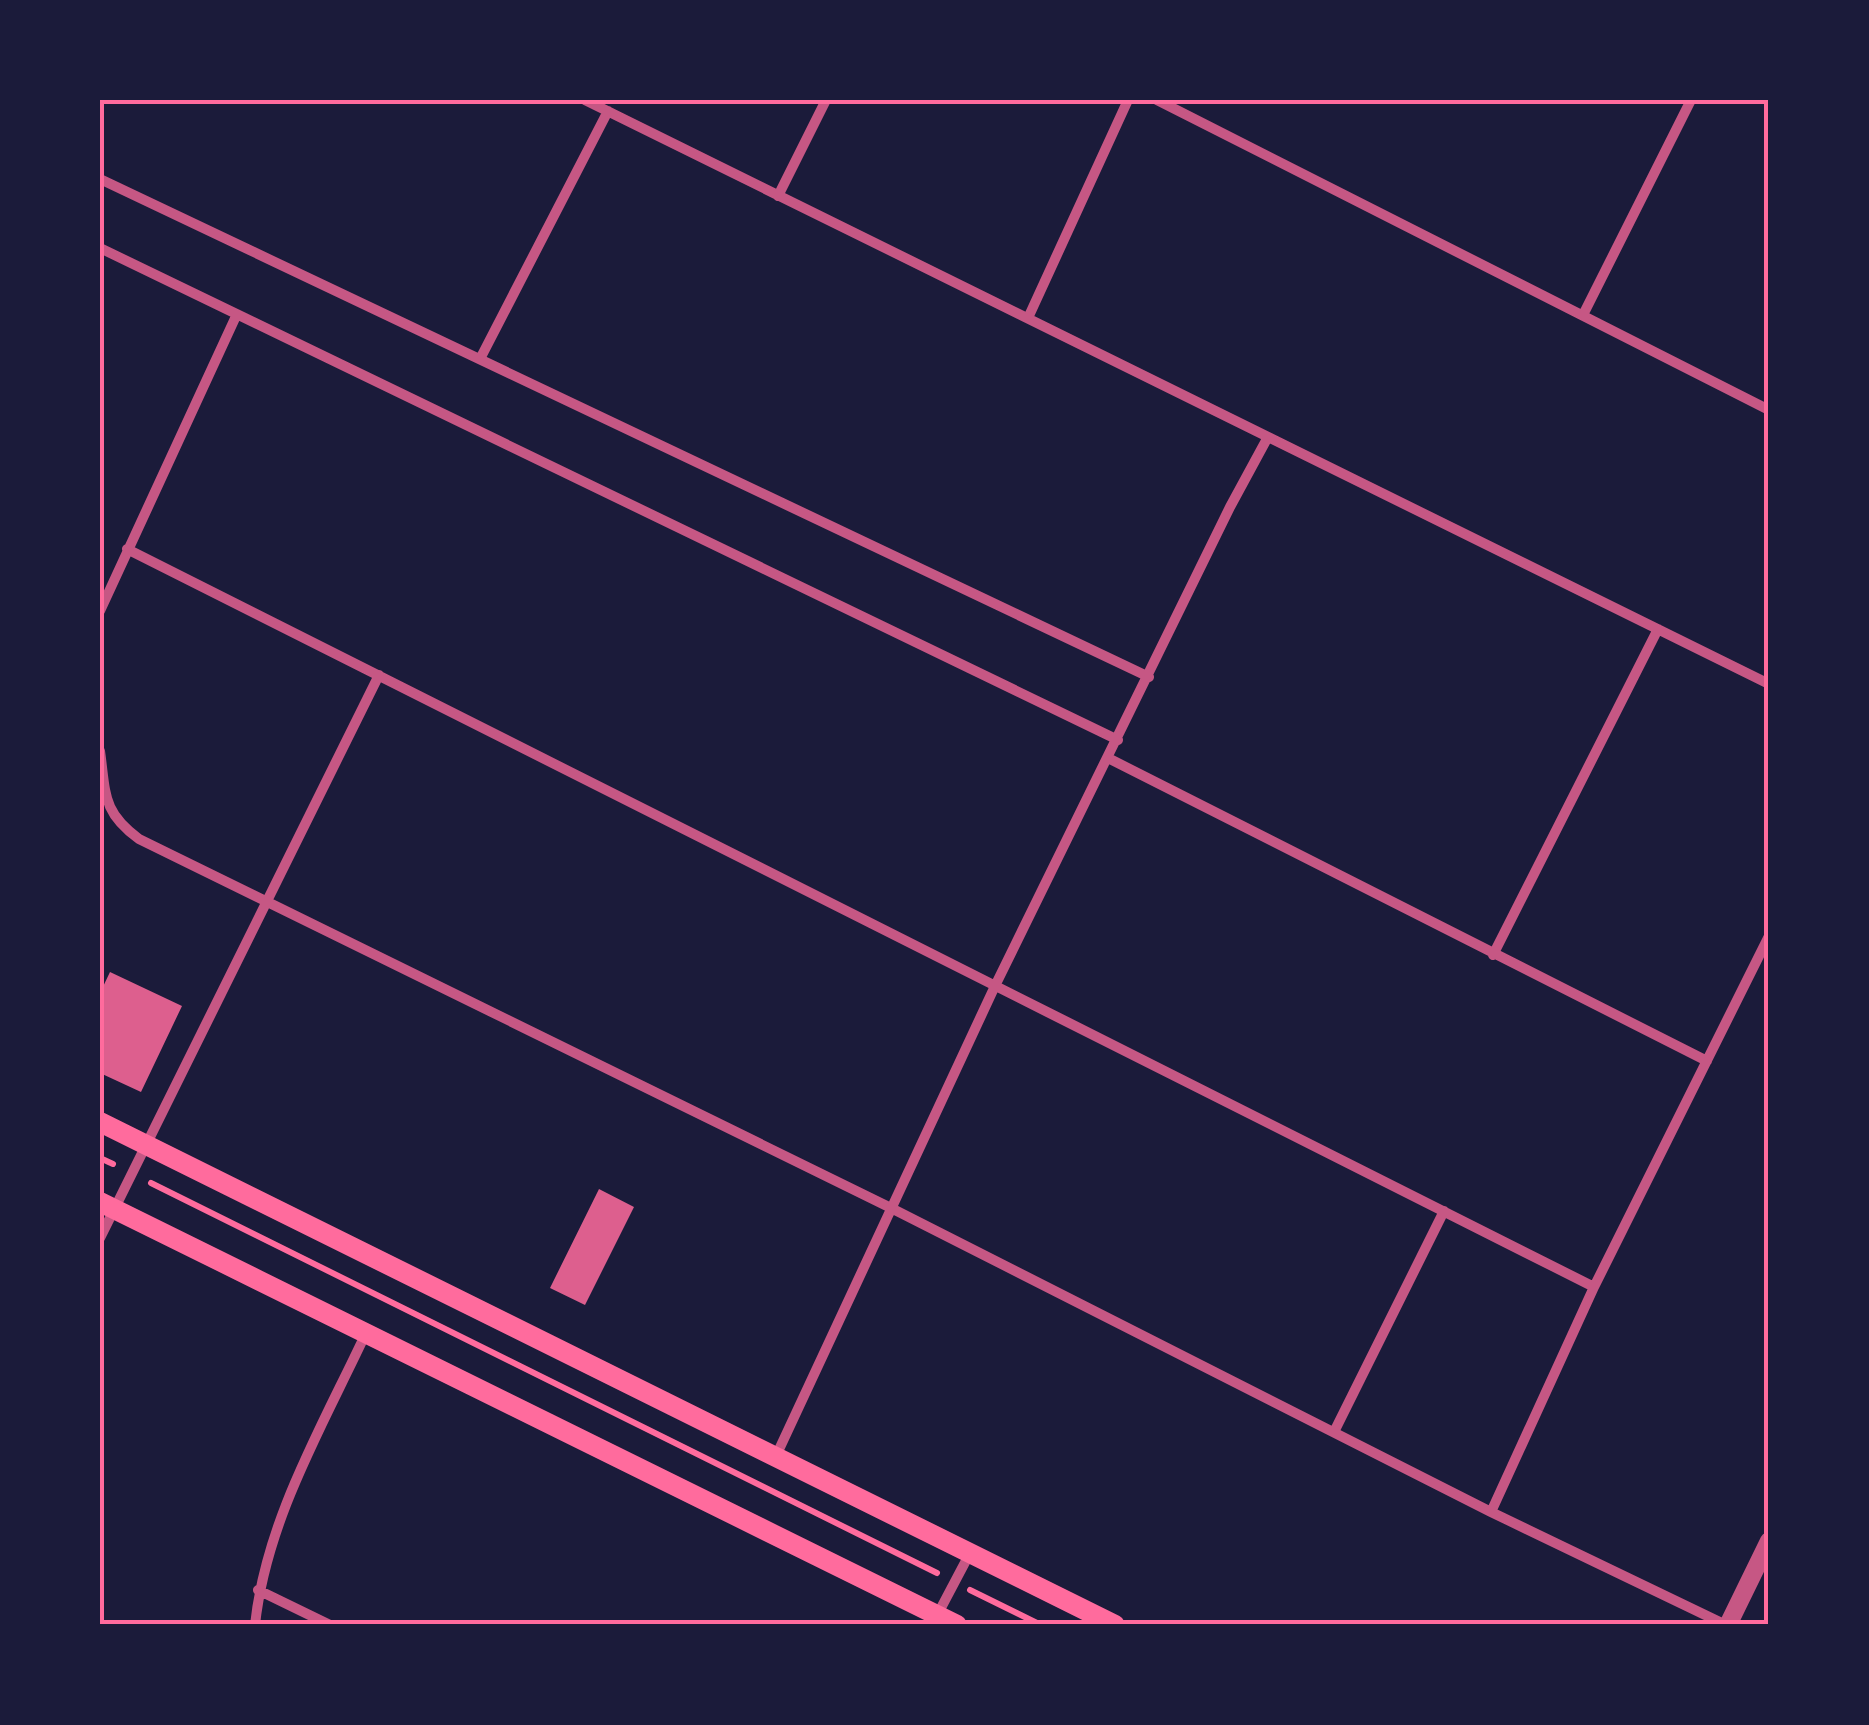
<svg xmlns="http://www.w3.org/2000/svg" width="1869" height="1725" viewBox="0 0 1869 1725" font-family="Arial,sans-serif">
	<rect width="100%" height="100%" fill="#1b1b3a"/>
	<!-- building -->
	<path fill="#dd5f8e" d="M110,972L182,1006L141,1092L100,1073V993Z
		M599,1189L634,1207L585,1305L550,1288Z"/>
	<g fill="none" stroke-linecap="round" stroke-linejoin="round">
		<!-- path -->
		<path stroke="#ff6b9d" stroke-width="6" d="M100,1158L113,1164
			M151,1183L937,1573
			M970,1590L1041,1625"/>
		<!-- minor -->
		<path stroke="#c65784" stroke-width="10" d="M585,100L1769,684
			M1157,100L1769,410
			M100,179L1149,677
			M778,196L826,100
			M100,248L1118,740
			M1583,315L1691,100
			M1028,318L1128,100
			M480,359L608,111
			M127,549L1594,1287
			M100,611L237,314
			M100,751C106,794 102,812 139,839L891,1208L1491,1512L1726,1625
			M1108,758L1707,1061
			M1493,955L1658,629
			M100,1238L379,675
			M1334,1432L1444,1211
			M776,1456L995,986L1230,507L1268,437
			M1491,1512L1594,1287L1769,936
			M258,1590L330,1625
			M255,1625C266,1521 322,1427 366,1333
			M932,1625L970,1553"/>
		<!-- tertiary -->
		<path stroke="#c65784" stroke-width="18" d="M1728,1625L1769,1541"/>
		<!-- secondary -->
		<path stroke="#ff6b9d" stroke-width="20" d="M100,1122L1115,1625
			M100,1202L957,1625"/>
	</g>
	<!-- border -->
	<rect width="1869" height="1725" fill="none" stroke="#1b1b3a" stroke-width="205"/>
	<rect x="102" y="102" width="1664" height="1520" fill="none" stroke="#ff6b9d" stroke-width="4"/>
</svg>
